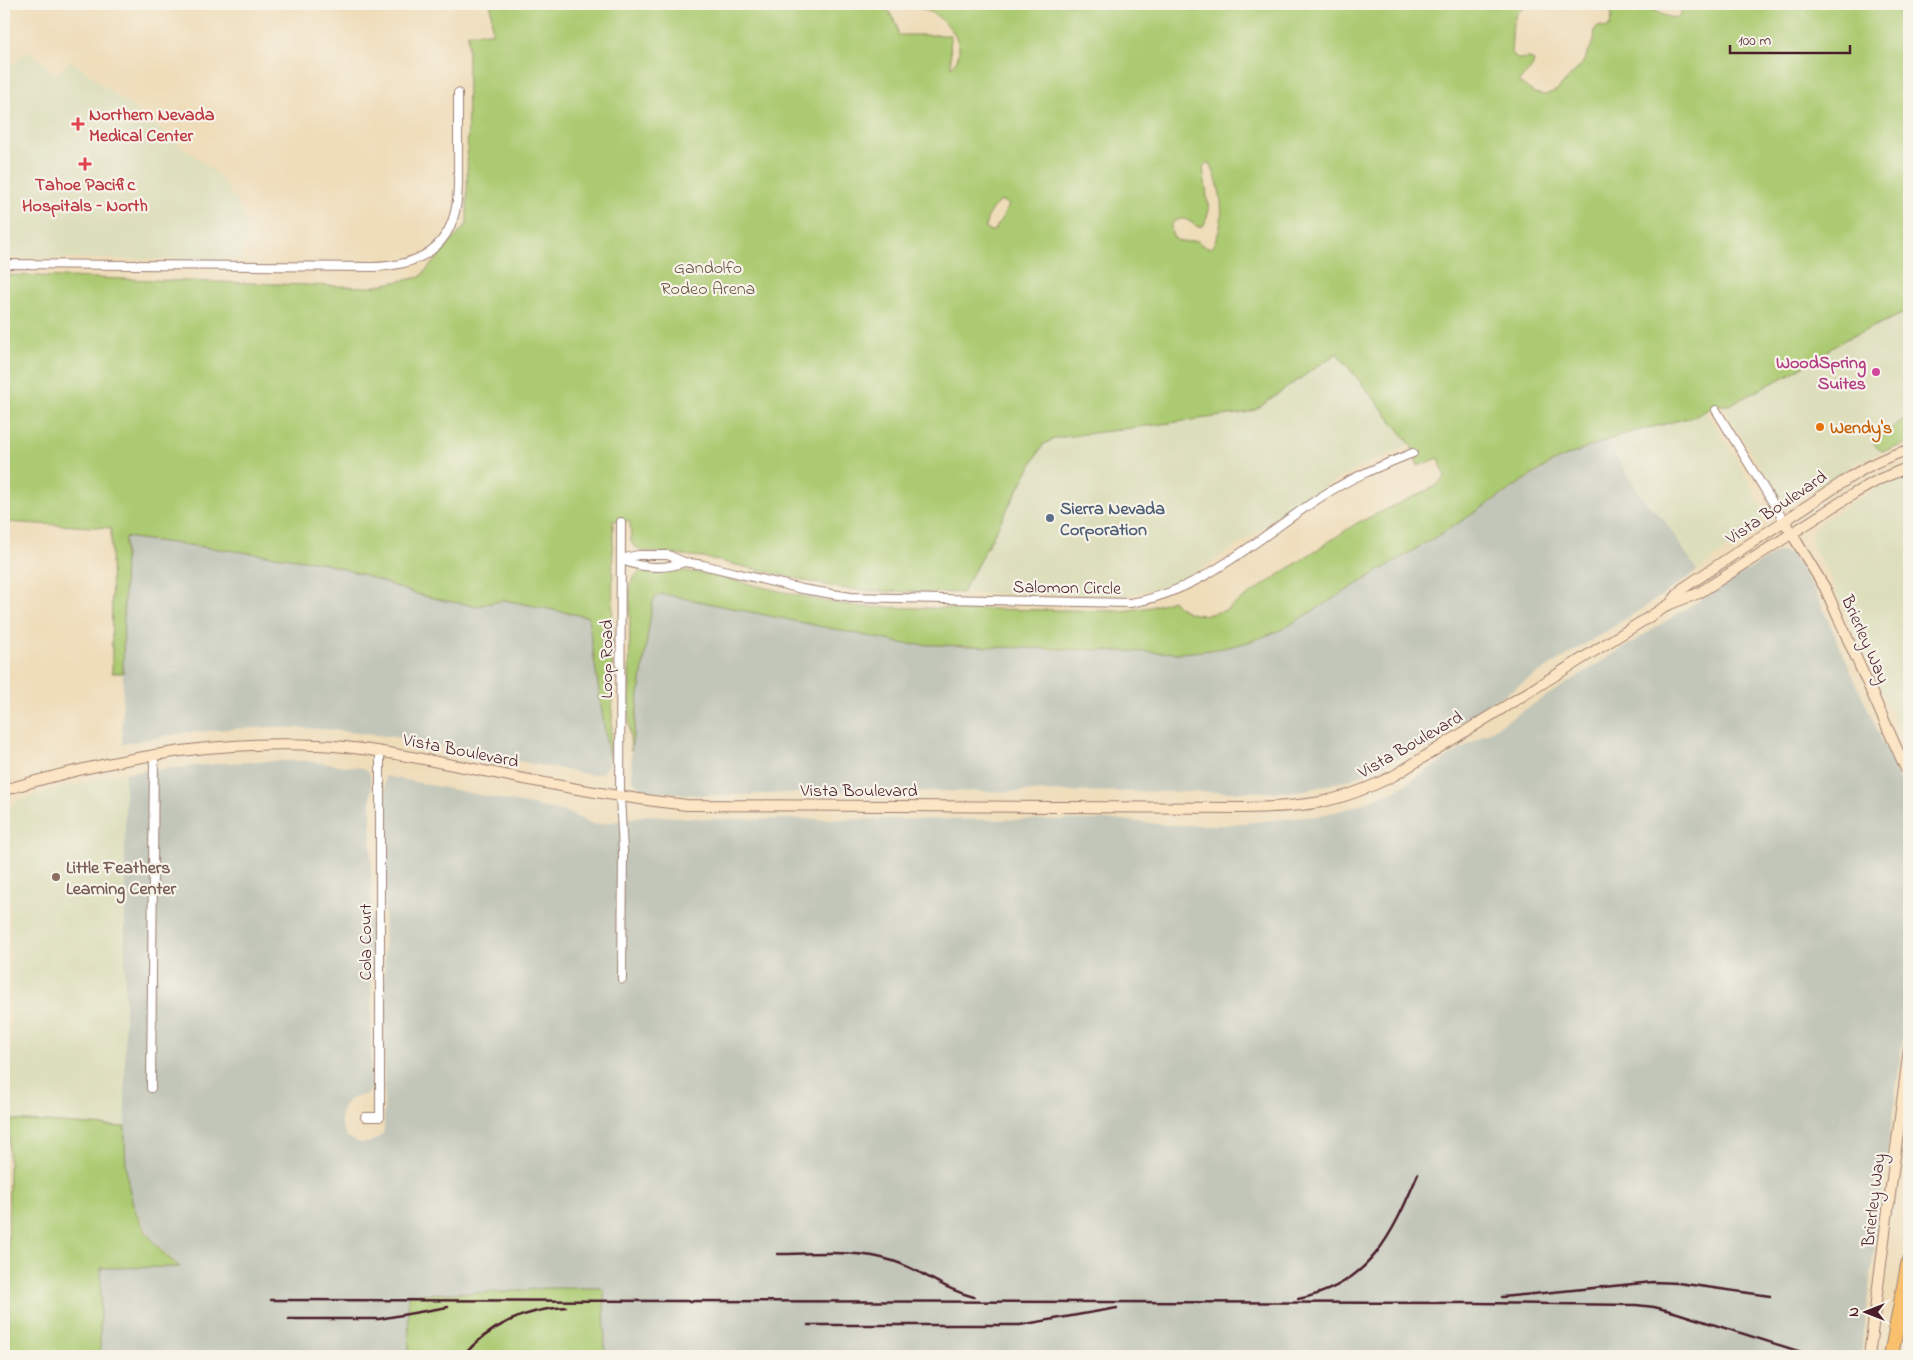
<svg xmlns="http://www.w3.org/2000/svg" width="1913" height="1360" viewBox="0 0 1913 1360" font-family="'Indie Flower',sans-serif">
	<rect width="100%" height="100%" fill="#f7f3e8"/>
	<filter id="ink" filterUnits="userSpaceOnUse"><feTurbulence type="fractalNoise" baseFrequency=".02" numOctaves="2"/><feDisplacementMap in="SourceGraphic" scale="10" xChannelSelector="R" yChannelSelector="G"/><feConvolveMatrix kernelMatrix="1 2 1 2 8 2 1 2 1" color-interpolation-filters="sRGB"/></filter>
	<filter id="wash" filterUnits="userSpaceOnUse"><feTurbulence type="fractalNoise" baseFrequency=".0096" numOctaves="4" result="noise"/><feDisplacementMap in="SourceGraphic" scale="20" xChannelSelector="R" yChannelSelector="G"/><feGaussianBlur stdDeviation="1.12" result="paint"/><feColorMatrix in="noise" values="0 0 0 0 0 0 0 0 0 0 0 0 0 0 0 0 0 1.4 0 .05"/><feComposite in="paint" operator="in"/></filter>
	<g filter="url(#wash)">
		<rect width="100%" height="100%" fill="#efddba"/>
		<!-- built -->
		<path fill="#dddebc" d="M28,51L57,74L71,60L216,173L237,202L247,222L246,241L240,260L4,258V57L14,64Z
			M1909,311V415L1881,436L1878,449L1884,451L1862,460L1795,502L1784,499L1778,495L1722,406L1729,405L1792,373L1846,339Z
			M1337,353L1411,445L1373,461L1334,481L1195,573L1164,587L1134,594L1121,596L962,593L1039,451L1044,444L1056,438L1245,413L1255,410Z
			M1705,410L1741,467L1763,510L1762,518L1758,525L1697,571L1665,521L1643,499L1611,448L1605,442L1621,435L1696,416Z
			M1909,474V752L1829,575L1812,545L1811,535L1815,527L1821,522L1875,489L1892,480Z
			M125,773V1127L12,1120L9,809L17,801L56,789Z"/>
		<!-- industrial -->
		<path fill="#c2c6b9" d="M1605,442L1611,448L1643,499L1665,521L1697,571L1651,603L1417,749L1349,780L1306,790L1285,792L861,791L730,795H697L649,791L641,789L632,779L631,751L652,605L654,600L658,595L663,594L906,644L1080,651L1180,653L1216,650L1258,640L1283,629L1457,524L1551,464L1569,455Z
			M125,537L320,562L364,575L416,594L446,601L477,606L504,600L589,617L609,765L601,773L592,775L394,737L323,729L274,727L230,729L182,733L122,744Z
			M1781,552L1792,554L1817,595L1909,801V994L1860,1356H100L101,1267H180L154,1242L145,1228L131,1200L125,1168V773L226,763L274,761H305L363,768L369,772L371,780V1089L368,1094L353,1098L347,1101L341,1114V1124L347,1137L360,1143H367L379,1138L383,1133L384,1127L385,776L566,812L595,825L648,815L707,819L1123,820L1167,825H1223L1317,816L1347,809L1396,790L1775,553Z"/>
		<!-- green -->
		<path fill="#acca71" stroke="#7b744e" fill-rule="evenodd" d="M491,4H884C890,15 898,22 898,35H950L951,67C971,49 950,23 932,13C925,9 917,7 910,4H1527L1517,13L1513,23L1511,53L1517,59L1529,58L1534,61C1533,70 1523,75 1519,82L1534,93L1545,95L1557,90L1582,64L1594,41L1595,29L1600,26L1605,28L1610,26L1612,16L1608,4H1643C1647,9 1651,9 1657,12C1669,18 1682,24 1682,4H1909V311L1846,339L1792,373L1729,405H1716L1696,416L1621,435L1569,455L1551,463L1457,524L1283,629C1246,645 1221,650 1180,653L906,644L663,594C656,595 654,599 652,605L631,751L629,724L630,586C631,581 634,576 638,573C649,566 688,571 702,573L823,601L863,607L1122,611L1151,607L1173,600C1188,619 1205,616 1226,610L1357,523L1434,487L1445,478L1439,458L1418,466L1411,445L1337,353L1255,410L1245,413L1056,438L1044,444L1039,451L962,593L870,591L838,588L701,557L642,551L633,545L631,541L630,521H613L612,724L609,760L588,617L504,600L477,606L446,601L416,594L364,575L320,562L125,537L123,673H112L111,528L4,522V275L370,287L420,277L467,224L468,33H492ZM1207,163H1210C1222,190 1228,223 1211,248L1202,245L1198,241C1193,240 1191,242 1186,242C1174,243 1169,233 1172,223C1184,215 1187,220 1198,227L1204,225L1209,211L1203,167ZM1002,201L1009,205L995,230L990,231L986,229C985,218 992,205 1002,201Z
			M1909,415V443L1884,451L1878,449L1873,442Z
			M12,1120L125,1127C125,1187 129,1228 180,1267L101,1268L100,1356H8L9,1126Z
			M544,1288H601L604,1291L605,1356H409L408,1294L505,1292Z"/>
	</g>
	<g filter="url(#ink)">
		<g fill="none" stroke-linecap="round" stroke-linejoin="round">
			<defs>
				<path id="street" d="M4,264L373,267C411,266 445,254 455,212C459,197 458,179 458,163C458,139 458,116 458,93
					M1716,410L1784,521
					M621,522L620,797L623,851L622,979
					M621,559L638,555H668L684,562L703,565L802,589L851,597L1130,603C1205,591 1262,534 1324,495C1352,477 1383,465 1413,453
					M621,559C638,568 666,570 684,562
					M151,1088L154,754
					M365,1117H380V751"/>
				<path id="secondary" d="M1784,521L1825,588L1909,776
					M1670,604L1682,589L1855,474C1872,464 1889,455 1909,450
					M4,790C106,760 210,740 317,745C365,747 412,757 459,766C535,781 610,797 687,805L1242,808C1304,807 1338,804 1395,775L1670,604L1699,593L1855,493L1880,479L1909,467
					M1869,1356L1909,1048"/>
				<path id="highway" d="M1891,1356L1909,1260"/>
			</defs>
			<!-- street casing -->
			<use href="#street" stroke="#9c7e72" stroke-width="10"/>
			<!-- secondary casing -->
			<use href="#secondary" stroke="#9c7e72" stroke-width="12"/>
			<!-- highway casing -->
			<use href="#highway" stroke="#9c7e72" stroke-width="16"/>
			<!-- street -->
			<use href="#street" stroke="#fff" stroke-width="8"/>
			<!-- secondary -->
			<use href="#secondary" stroke="#fce5c4" stroke-width="10"/>
			<!-- highway -->
			<use href="#highway" stroke="#f8bf6c" stroke-width="14"/>
			<!-- rail -->
			<path stroke="#4a1f2b" stroke-width="2.5" d="M778,1254C815,1254 857,1249 893,1261C922,1270 944,1290 974,1297
				M1502,1297L1653,1282L1678,1283L1770,1296
				M1298,1299C1370,1285 1392,1235 1418,1174
				M271,1300L1477,1303L1636,1305L1654,1307L1674,1312L1814,1356
				M289,1319H379L448,1307
				M808,1325H1020L1117,1308
				M463,1356C489,1326 525,1309 566,1307"/>
		</g>
	</g>
	<!-- markers -->
	<g fill="#e0444e" stroke="#f7f3e8" stroke-width="2">
		<path d="M75.5 116.5h5v5h5v5h-5v5h-5v-5h-5v-5h5z"/>
		<path d="M82.5 156.5h5v5h5v5h-5v5h-5v-5h-5v-5h5z"/>
	</g>
	<circle fill="#d1479c" stroke="#f7f3e8" stroke-width="2" cx="1876" cy="372" r="5"/>
	<circle fill="#e8710a" stroke="#f7f3e8" stroke-width="2" cx="1820" cy="427" r="5"/>
	<circle fill="#5c6f8a" stroke="#f7f3e8" stroke-width="2" cx="1050" cy="518" r="5"/>
	<circle fill="#8d6e63" stroke="#f7f3e8" stroke-width="2" cx="56" cy="877" r="5"/>
	<g text-anchor="middle" stroke-width="4.5" stroke-linejoin="round" paint-order="stroke">
		<!-- health labels -->
		<g font-size="18" font-weight="bold" fill="#be3a42" stroke="#f7f3e8" text-anchor="start">
			<text x="89" y="120">Northern Nevada<tspan x="89" dy="21">Medical Center</tspan></text>
			<text x="85" y="190" text-anchor="middle">Tahoe Pacific<tspan x="85" dy="21">Hospitals – North</tspan></text>
		</g>
		<!-- park labels -->
		<g font-size="18" fill="#675240" stroke="#f7f3e8">
			<text x="708" y="273">Gandolfo<tspan x="708" dy="21">Rodeo Arena</tspan></text>
		</g>
		<!-- hotel labels -->
		<g font-size="18" font-weight="bold" fill="#b23c85" stroke="#f7f3e8" text-anchor="end">
			<text x="1866" y="368">WoodSpring<tspan x="1866" dy="21">Suites</tspan></text>
		</g>
		<!-- food labels -->
		<g font-size="18" font-weight="bold" fill="#c56008" stroke="#f7f3e8" text-anchor="start">
			<text x="1830" y="433">Wendy's</text>
		</g>
		<!-- street labels -->
		<g font-size="18" fill="#4a1f2b" stroke="#f7f3e8">
			<text transform="translate(1776 507) rotate(-34)" y="6">Vista Boulevard</text>
			<text transform="translate(1067 587) rotate(1)" y="6">Salomon Circle</text>
			<text transform="translate(1866 639) rotate(66)" y="6">Brierley Way</text>
			<text transform="translate(606 659) rotate(-90)" y="6">Loop Road</text>
			<text transform="translate(1410 744) rotate(-30)" y="6">Vista Boulevard</text>
			<text transform="translate(461 750) rotate(11)" y="6">Vista Boulevard</text>
			<text x="859" y="796">Vista Boulevard</text>
			<text transform="translate(365 942) rotate(-90)" y="6">Cola Court</text>
			<text transform="translate(1873 1200) rotate(-83)" y="6">Brierley Way</text>
		</g>
		<!-- service labels -->
		<g font-size="18" font-weight="bold" fill="#4e5e75" stroke="#f7f3e8" text-anchor="start">
			<text x="1060" y="514">Sierra Nevada<tspan x="1060" dy="21">Corporation</tspan></text>
		</g>
		<!-- education labels -->
		<g font-size="18" font-weight="bold" fill="#785e54" stroke="#f7f3e8" text-anchor="start">
			<text x="66" y="873">Little Feathers<tspan x="66" dy="21">Learning Center</tspan></text>
		</g>
	</g>
	<!-- margin -->
	<rect width="1913" height="1360" fill="none" stroke="#f7f3e8" stroke-width="20"/>
	<!-- north arrow -->
	<g transform="translate(1866 1312) rotate(270)" stroke="#f7f3e8" stroke-width="4" paint-order="stroke">
	<path d="M0-4L9 19L0 12L-9 19Z" fill="#4a1f2b"/>
	<text y="-8" font-size="14" font-weight="bold" text-anchor="middle" fill="#4a1f2b">N</text>
	</g>
	<!-- scale -->
	<path d="M1730 45v8h120v-8" fill="none" stroke="#4a1f2b" stroke-width="2.5"/>
	<text x="1738" y="45" font-size="15" fill="#4a1f2b" stroke="#f7f3e8" stroke-width="4" paint-order="stroke">100 m</text>
</svg>
